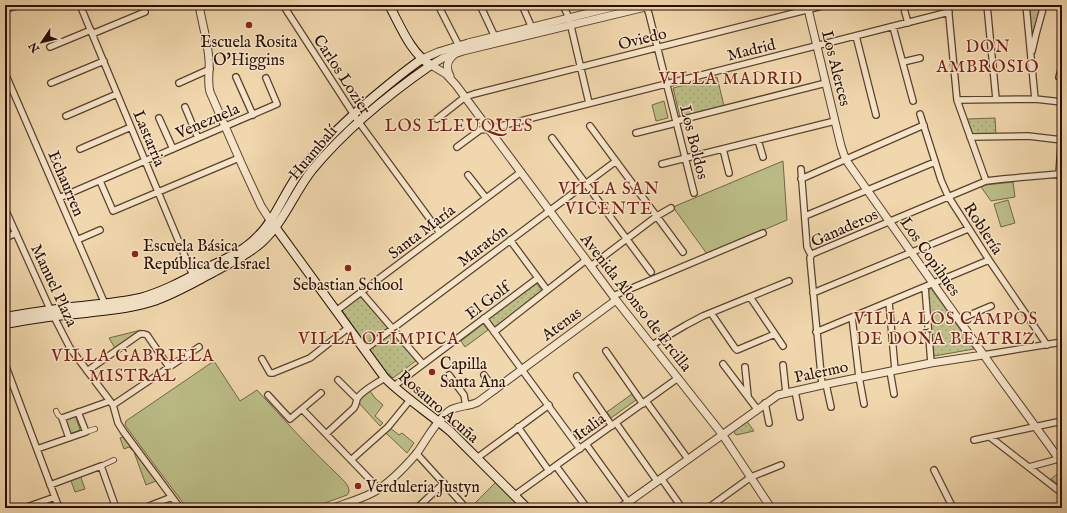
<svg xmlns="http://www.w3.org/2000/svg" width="1067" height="513" viewBox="0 0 1067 513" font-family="'IM FELL English',serif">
	<defs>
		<pattern id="park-dots" width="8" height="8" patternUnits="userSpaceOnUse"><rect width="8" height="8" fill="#bcbe88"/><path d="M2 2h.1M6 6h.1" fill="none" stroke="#a2a274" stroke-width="1.8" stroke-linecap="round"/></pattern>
	</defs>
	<rect width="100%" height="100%" fill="#f1d7ad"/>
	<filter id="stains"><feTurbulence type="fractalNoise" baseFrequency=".005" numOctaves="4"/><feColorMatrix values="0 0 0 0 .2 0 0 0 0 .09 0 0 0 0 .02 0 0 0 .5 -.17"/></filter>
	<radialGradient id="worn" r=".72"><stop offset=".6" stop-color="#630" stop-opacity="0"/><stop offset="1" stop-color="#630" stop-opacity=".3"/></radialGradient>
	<!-- grass -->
	<path fill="#bcbe88" stroke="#726644" d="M664,101L668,118L656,121L652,105Z
		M783,161L787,220L707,254L673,207Z
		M1013,182L1015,197L991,201L981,187L985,185Z
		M1008,200L1015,223L1001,227L994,204Z
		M483,324L488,330L465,347L461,341Z
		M141,330L115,348L109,338Z
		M214,361L240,401L257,390C283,418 308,447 336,473C341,478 350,485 349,492L347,495L311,508H187L159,471L125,425L126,421Z
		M370,391L375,398L383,405L375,416L383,423L380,426L358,402L359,399Z
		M632,394L636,400L611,418L607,412Z
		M75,415L80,430L70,434L65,419Z
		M589,425L593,430L579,440L575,435Z
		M389,427L399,435L402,433L414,443L407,453L385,432Z
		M123,437L156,481L146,485L134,452L129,447L124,449L120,438Z
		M1061,471L1062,472V488L1051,479Z
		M80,475L85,489L75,492L70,478Z
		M497,481L523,508H474L473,505Z"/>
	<!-- park -->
	<path fill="url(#park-dots)" stroke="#726644" d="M1029,5H1044L1033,45Z
		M717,77L724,106L680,117L673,88Z
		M995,118L996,134L973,135L967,119Z
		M535,282L543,292L495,328L488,318Z
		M930,287L974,349L934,356L927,289Z
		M359,295L417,360L393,378L385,371L341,309Z
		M746,420L754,431L736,435L732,429Z"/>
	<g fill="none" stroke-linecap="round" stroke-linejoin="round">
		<defs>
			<path id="pedestrian" d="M56,411L58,415L62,418
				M86,432L95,429
				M101,466L114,460"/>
			<path id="minor" d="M80,5L194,278
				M283,5L358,121L440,233
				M438,5L459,46
				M480,5L495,37
				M522,5L532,28
				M563,5L569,18L589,103
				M646,5L649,14L694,193
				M903,5L908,23
				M948,5L957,100L986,181
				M987,5L996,99
				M1026,5L1035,99
				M893,27L913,101
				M92,34L145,12
				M856,36L876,115
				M50,47L91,30
				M1032,51L1036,34L1044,5
				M903,62L920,58
				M5,73L105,304
				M236,77L253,115
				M1059,77L1062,66
				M51,83L104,61
				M179,83L210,69
				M957,100L1035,99L1062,102
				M185,107L198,138
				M920,114L941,180L948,196L989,260L1047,345
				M66,116L117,94
				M159,118L173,149
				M437,119L465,97L474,94L826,5
				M590,126L683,252
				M1062,130L1059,174L1062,182
				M636,133L672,124L680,120L826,83
				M970,137L1028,136L1062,140
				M552,138L651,272
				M758,140L763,157
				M457,147L480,130L489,129L949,12
				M80,149L131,127
				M723,149L729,173
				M662,164L835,121
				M801,169L807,247L811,255
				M468,175L486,198
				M801,179L924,125
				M100,181L113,211L239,158
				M59,198L277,104L266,78
				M5,209L50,309L70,348L113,405L118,423L123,431L180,508
				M805,216L935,162
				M5,238L16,233
				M77,240L100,230
				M510,240L547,290
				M591,266L657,216L671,208
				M925,287L931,363
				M362,293L423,364
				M813,293L968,229
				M613,296L763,233
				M750,297L783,346
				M889,302L895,370
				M336,311L521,172
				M711,313L735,348L737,350L775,334
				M852,317L859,377L864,404
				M484,318L580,449
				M958,320L991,306
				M494,332L586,260
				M816,332L989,260
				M652,345L686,325L703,316L789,281
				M364,350L616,161
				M606,351L643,404
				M983,355L1062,342
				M262,359L270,373H273L310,358L348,328
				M5,364L59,508
				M723,364L757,409
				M783,365L786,393
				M745,367L748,396
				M87,371L140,334H144L147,335L169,367
				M890,371L894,394
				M449,375L464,395L466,406
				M484,375L495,390
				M577,376L612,426
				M338,380L357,399
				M826,384L831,407
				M822,385L810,258L812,254L986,181L1003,179L1059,174L1062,175
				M394,386L538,278
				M795,391L800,417
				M268,395L290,419L321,393
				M646,401L688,459
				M765,403L769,423
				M113,405L199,347
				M302,409L379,489
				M616,423L657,481
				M518,427L549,471
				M326,434L354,408C356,405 356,403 357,399C360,393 378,382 385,378
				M990,437L1062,493
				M69,438L62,418L110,401
				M974,440L1062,421
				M586,444L628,502
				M37,449L86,432L78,412
				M416,453L466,508
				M477,458L549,405
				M351,460L388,427L410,400
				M556,466L587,508
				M1029,467L1062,458
				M934,470L953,508
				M661,478L682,508
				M50,485L101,466L116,508
				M515,495L678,378
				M24,508L55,497
				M144,508L172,497
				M417,508L444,483
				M708,508L751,477L781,465"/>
			<path id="tertiary" d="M199,5C202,23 208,42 209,60C210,71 207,81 210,92L242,165L261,206L270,220
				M654,5L463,51L443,58L431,65L446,74L456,85L616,300L722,434L771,508
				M807,5L841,146L844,155L848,163L1000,378L1062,463
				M5,9L18,5
				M422,59L438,52L468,43L621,5
				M450,76C445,67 447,60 455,54
				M333,508C347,503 361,499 374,492C390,483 405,467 417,453C426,440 436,421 449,411C457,405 469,407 478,402L616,300
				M620,508L778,395L822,385L931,363L983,355"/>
			<path id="secondary" d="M273,224L385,378C405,398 429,413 451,432L527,508
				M5,317C27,313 49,310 71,307C94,305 117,303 140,298C165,291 188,278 211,266C227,258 245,250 257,237C276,219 285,190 302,169C327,137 357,110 388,85C399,76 410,67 422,59
				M5,324C32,319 59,315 86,313C108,310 130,309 151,302C173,295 193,283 214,272C230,263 248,255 262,242C284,222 294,193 312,170C347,128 386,96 431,65C411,54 400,25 389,5"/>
		</defs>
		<!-- pedestrian casing -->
		<use href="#pedestrian" stroke="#5b412b" stroke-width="6"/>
		<!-- minor casing -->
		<use href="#minor" stroke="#5b412b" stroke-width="8"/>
		<!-- tertiary casing -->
		<use href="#tertiary" stroke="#5b412b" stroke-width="9"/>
		<!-- secondary casing -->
		<use href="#secondary" stroke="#290f00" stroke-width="10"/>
		<!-- pedestrian -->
		<use href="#pedestrian" stroke="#f6e5ca" stroke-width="4.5"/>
		<!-- minor -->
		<use href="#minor" stroke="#f6e5ca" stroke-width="5.5"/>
		<!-- tertiary -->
		<use href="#tertiary" stroke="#f6e5ca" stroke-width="7"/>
		<!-- secondary -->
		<use href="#secondary" stroke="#f6e5ca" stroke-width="8"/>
	</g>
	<!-- markers -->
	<g fill="#8f2418" stroke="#f6e5ca" stroke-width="1.5">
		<circle cx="249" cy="25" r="4"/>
		<circle cx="135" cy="254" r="4"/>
		<circle cx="348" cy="268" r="4"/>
		<circle cx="432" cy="372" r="4"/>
		<circle cx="358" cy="486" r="4"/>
	</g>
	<g text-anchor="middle" stroke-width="3" stroke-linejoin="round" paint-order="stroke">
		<!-- street labels -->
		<g font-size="16" fill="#290f00" stroke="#f6e5ca">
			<text transform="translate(642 38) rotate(-14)" y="6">Oviedo</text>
			<text transform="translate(751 49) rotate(-14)" y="6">Madrid</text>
			<text transform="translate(837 68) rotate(76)" y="6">Los Alerces</text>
			<text transform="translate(343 74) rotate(57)" y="6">Carlos Lozier</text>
			<text transform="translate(207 120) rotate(-23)" y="6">Venezuela</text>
			<text transform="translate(150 138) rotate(67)" y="6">Lastarria</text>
			<text transform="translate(695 142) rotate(76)" y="6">Los Boldos</text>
			<text transform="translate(312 152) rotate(-50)" y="6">Huambalí</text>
			<text transform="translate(67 183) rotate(67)" y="6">Echaurren</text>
			<text transform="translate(844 227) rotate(-24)" y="6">Ganaderos</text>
			<text transform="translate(984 228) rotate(57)" y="6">Roblería</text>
			<text transform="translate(421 231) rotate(-37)" y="6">Santa María</text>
			<text transform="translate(482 245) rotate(-37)" y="6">Maratón</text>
			<text transform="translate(931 256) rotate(55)" y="6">Los Copihues</text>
			<text transform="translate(55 285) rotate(65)" y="6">Manuel Plaza</text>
			<text transform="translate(487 300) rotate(-37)" y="6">El Golf</text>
			<text transform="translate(637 302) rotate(52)" y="6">Avenida Alonso de Ercilla</text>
			<text transform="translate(561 323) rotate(-36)" y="6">Atenas</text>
			<text transform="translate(821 371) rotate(-12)" y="6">Palermo</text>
			<text transform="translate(439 406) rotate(41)" y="6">Rosauro Acuña</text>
			<text transform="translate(589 426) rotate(-36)" y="6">Italia</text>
		</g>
		<!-- poi labels -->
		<g font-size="16" fill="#290f00" stroke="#f6e5ca" text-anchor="start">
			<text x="249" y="47" text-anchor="middle">Escuela Rosita<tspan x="249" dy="18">O'Higgins</tspan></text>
			<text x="143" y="251">Escuela Básica<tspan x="143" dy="18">República de Israel</tspan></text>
			<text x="348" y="290" text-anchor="middle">Sebastian School</text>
			<text x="440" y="369">Capilla<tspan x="440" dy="18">Santa Ana</tspan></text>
			<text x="366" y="492">Verduleria Justyn</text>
		</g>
		<!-- neighbourhood labels -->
		<g font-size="17" letter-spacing="1" fill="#7a1f14" stroke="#f6e5ca">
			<text x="988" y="52">DON<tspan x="988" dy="20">AMBROSIO</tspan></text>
			<text x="731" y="84">VILLA MADRID</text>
			<text x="459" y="131">LOS LLEUQUES</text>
			<text x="609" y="194">VILLA SAN<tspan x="609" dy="20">VICENTE</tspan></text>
			<text x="946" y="324">VILLA LOS CAMPOS<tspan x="946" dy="20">DE DOÑA BEATRIZ</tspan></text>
			<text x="379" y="344">VILLA OLÍMPICA</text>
			<text x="133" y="361">VILLA GABRIELA<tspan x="133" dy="20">MISTRAL</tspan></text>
		</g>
	</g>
	<!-- margin -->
	<rect width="1067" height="513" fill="none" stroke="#f1d7ad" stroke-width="20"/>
	<rect x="6" y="6" width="1055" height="501" fill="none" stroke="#290f00" stroke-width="2"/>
	<rect x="10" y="10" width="1047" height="493" fill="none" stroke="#290f00"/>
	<!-- north arrow -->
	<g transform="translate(42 42) rotate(235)" stroke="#f6e5ca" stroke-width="3" paint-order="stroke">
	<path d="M0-3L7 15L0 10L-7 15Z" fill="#290f00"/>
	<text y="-6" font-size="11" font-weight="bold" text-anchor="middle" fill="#290f00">N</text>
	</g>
	<rect width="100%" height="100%" filter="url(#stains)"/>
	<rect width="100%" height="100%" fill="url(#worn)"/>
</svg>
